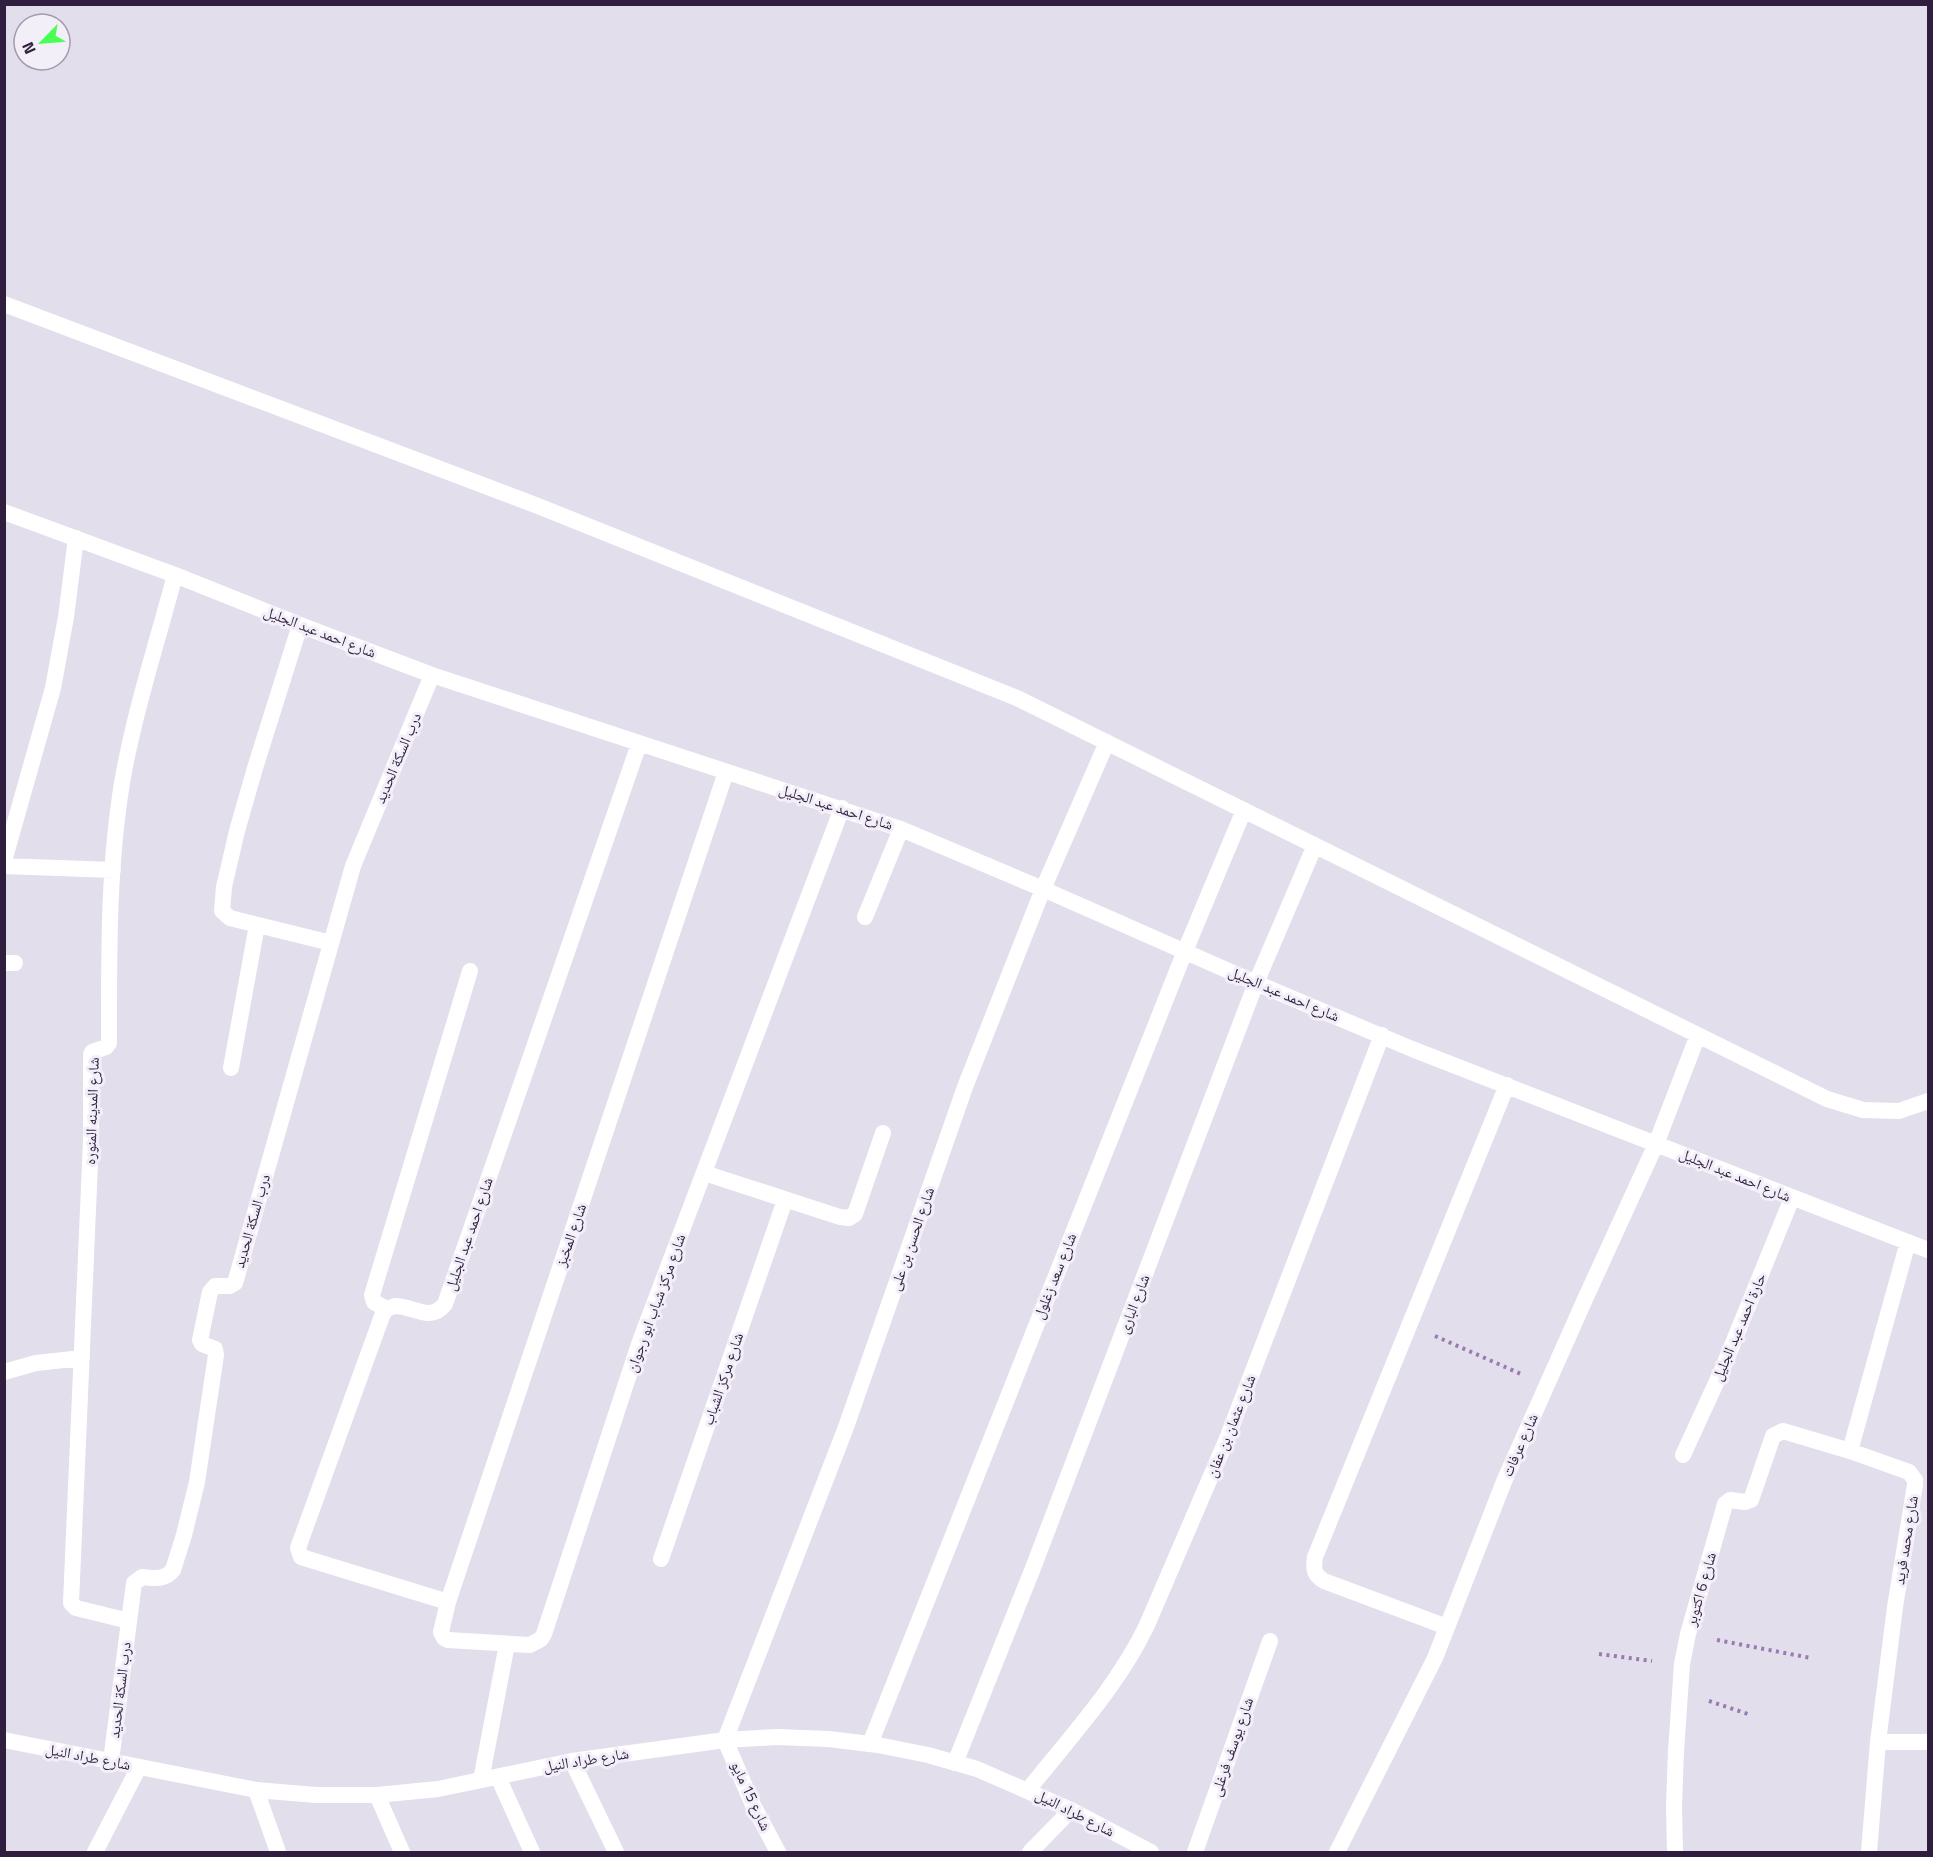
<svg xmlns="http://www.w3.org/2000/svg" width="1933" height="1857" viewBox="0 0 1933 1857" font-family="'Titillium Web','Noto Naskh Arabic',sans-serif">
	<rect width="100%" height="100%" fill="#e3deec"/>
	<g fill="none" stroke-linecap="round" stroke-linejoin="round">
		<!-- path -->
		<path stroke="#977bb3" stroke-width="4" stroke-dasharray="3 4.5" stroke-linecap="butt" d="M1435,1336L1521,1374
			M1717,1640L1811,1658
			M1599,1654L1652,1661
			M1709,1701L1748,1714"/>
		<!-- minor -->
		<path stroke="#fff" stroke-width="16" d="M4,304L538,506L1017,698L1827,1099L1863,1110L1899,1111L1928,1101
			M4,512L175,575L300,625L432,675L901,829L1043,889L1256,983L1412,1049L1928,1250
			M300,625L255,768L237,831L224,887L222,911L230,918L331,943
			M726,772L448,1602L441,1632L444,1638L448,1640L530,1645L541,1639L544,1634L640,1341L842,808
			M4,861L53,688L66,617L76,538
			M4,866L113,870
			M865,917L901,829
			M4,963H15
			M231,1068L257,925
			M704,1173L840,1217L849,1218L855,1214L883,1133
			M386,1309L374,1302L372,1295L470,971
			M4,1372L36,1363L82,1358
			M1850,1451L1908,1242
			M1683,1455L1722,1370L1792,1198
			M661,1559L785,1200
			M448,1602L301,1557L298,1548L382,1316L386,1309C389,1308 392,1307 395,1306C414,1306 430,1323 445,1304L639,744
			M129,1621L76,1608L71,1603L91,1140V1055L92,1052L106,1047L109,1043C109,956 108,869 122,783C134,713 157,643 175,575
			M1447,1627L1324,1581C1314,1575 1313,1569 1315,1557L1507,1085
			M1878,1742H1928
			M870,1744L1185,951L1244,810
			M111,1761L134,1583L142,1577C154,1578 164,1581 173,1570L184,1535L197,1482L216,1355L215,1349L202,1344L200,1340L210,1292L215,1286H230L235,1283L353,866L432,675
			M572,1761L616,1852
			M955,1763L1033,1568L1256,983L1315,845
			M498,1777L532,1852
			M481,1780L507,1644
			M256,1790L278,1852
			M1028,1790C1070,1737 1118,1686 1147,1625L1226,1441L1382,1035
			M377,1795L402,1852
			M95,1852L139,1767
			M778,1852L753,1805L725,1740L846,1427L965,1087L1043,889L1107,742
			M1030,1852L1071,1810
			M1195,1852L1270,1641
			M1337,1852L1435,1658L1505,1479L1586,1297L1656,1144L1698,1035
			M1675,1852L1674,1806L1676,1751L1682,1664L1688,1634L1725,1504L1730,1500L1745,1502L1751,1500L1773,1436L1783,1431L1850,1451L1909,1472L1915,1480V1485L1895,1607L1878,1742L1869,1852"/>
		<!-- tertiary -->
		<path stroke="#fff" stroke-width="16" d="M4,1740L256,1790L316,1795H377L438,1789L572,1761L725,1740L777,1737L828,1739L878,1745L928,1755L977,1769L1071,1810L1151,1852"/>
	</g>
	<g text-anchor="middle" stroke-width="6" stroke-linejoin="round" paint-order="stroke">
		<!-- street labels -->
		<g font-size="15" fill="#2f1e3d" stroke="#f2eff8">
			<text transform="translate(320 632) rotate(21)" y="5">شارع احمد عبد الجليل</text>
			<text transform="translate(398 758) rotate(-67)" y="5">درب السكة الحديد</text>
			<text transform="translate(836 807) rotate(18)" y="5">شارع احمد عبد الجليل</text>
			<text transform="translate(1284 994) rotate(23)" y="5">شارع احمد عبد الجليل</text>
			<text transform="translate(92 1111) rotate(-88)" y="5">شارع المدينه المنوره</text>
			<text transform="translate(1735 1175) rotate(22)" y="5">شارع احمد عبد الجليل</text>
			<text transform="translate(252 1221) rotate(-74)" y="5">درب السكة الحديد</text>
			<text transform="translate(469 1234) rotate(-71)" y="5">شارع احمد عبد الجليل</text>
			<text transform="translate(571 1235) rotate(-71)" y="5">شارع المخبز</text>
			<text transform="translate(912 1239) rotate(-71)" y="5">شارع الحسن بن على</text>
			<text transform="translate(1055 1276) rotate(-68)" y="5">شارع سعد زغلول</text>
			<text transform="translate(656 1303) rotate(-70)" y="5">شارع مركز شباب ابو رجوان</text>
			<text transform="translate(1134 1304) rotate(-69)" y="5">شارع البارى</text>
			<text transform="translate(1739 1327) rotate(-67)" y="5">حارة احمد عبد الجليل</text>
			<text transform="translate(723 1379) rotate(-71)" y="5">شارع مركز الشباب</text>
			<text transform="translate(1231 1426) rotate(-68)" y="5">شارع عثمان بن عفان</text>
			<text transform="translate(1520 1445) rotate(-66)" y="5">شارع عرفات</text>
			<text transform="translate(1906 1540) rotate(-81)" y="5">شارع محمد فريد</text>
			<text transform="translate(1701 1589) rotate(-74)" y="5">شارع 6 اكتوبر</text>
			<text transform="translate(120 1690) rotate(-83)" y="5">درب السكة الحديد</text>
			<text transform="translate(1232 1747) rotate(-71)" y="5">شارع يوسف فرغلى</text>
			<text transform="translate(88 1757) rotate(11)" y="5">شارع طراد النيل</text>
			<text transform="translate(586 1760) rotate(-9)" y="5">شارع طراد النيل</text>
			<text transform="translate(751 1796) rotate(65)" y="5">شارع 15 مايو</text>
			<text transform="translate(1075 1813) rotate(27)" y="5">شارع طراد النيل</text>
		</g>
	</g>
	<!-- border -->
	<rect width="1933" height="1857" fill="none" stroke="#2f1e3d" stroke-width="12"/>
	<!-- north arrow -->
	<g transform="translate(42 42) rotate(245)"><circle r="28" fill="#f2eff8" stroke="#a49bad" stroke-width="1.5"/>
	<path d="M0-4.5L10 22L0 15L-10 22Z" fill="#49ff55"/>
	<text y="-9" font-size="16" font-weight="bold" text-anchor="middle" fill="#2f1e3d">N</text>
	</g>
</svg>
